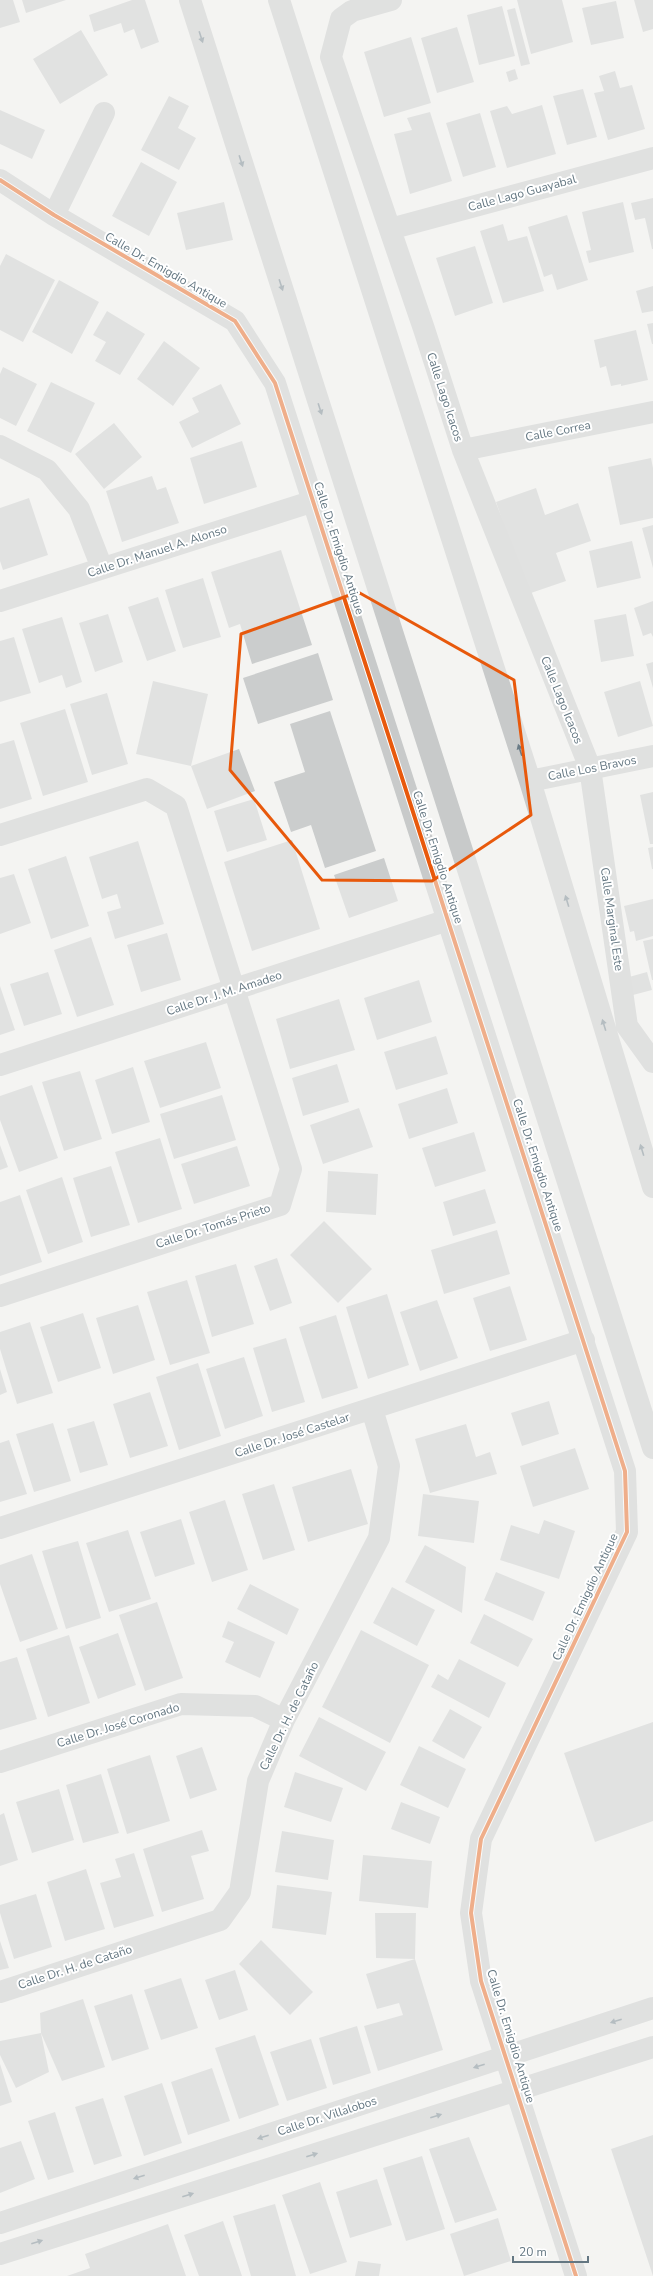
<svg xmlns="http://www.w3.org/2000/svg" width="653" height="2276" viewBox="0 0 653 2276" font-family="'Nunito Sans',sans-serif">
	<rect width="100%" height="100%" fill="#f4f4f2"/>
	<!-- building -->
	<path fill="#cbcdcd" d="M0,0H13L20,22L0,28Z
		M22,0H66L26,13Z
		M132,0H145L159,42L141,49L134,29L124,33L121,23L94,32L89,15Z
		M517,0H562L573,42L531,54Z
		M634,0H653V29L643,32Z
		M616,1L624,38L591,45L582,8Z
		M502,6L515,56L479,65L467,15Z
		M515,8L530,64L521,66L507,10Z
		M457,27L474,82L437,93L421,38Z
		M81,30L108,75L60,104L33,59Z
		M411,37L431,103L384,117L364,52Z
		M515,69L518,79L509,82L506,72Z
		M615,71L620,88L632,85L645,129L608,140L594,93L604,91L599,76Z
		M583,89L597,137L567,145L553,96Z
		M169,96L189,106L178,128L196,138L179,170L141,150Z
		M542,105L556,154L507,168L490,111L507,106L512,114Z
		M0,110L45,130L32,159L0,144Z
		M430,112L452,181L410,194L394,134L412,130L407,118Z
		M480,113L496,167L463,177L446,123Z
		M141,162L177,182L149,236L112,216Z
		M653,198V249H652L645,218L635,220L631,203Z
		M224,202L233,240L186,250L177,213Z
		M623,202L634,252L589,263L586,251L591,250L582,212Z
		M567,215L588,280L557,290L552,274L544,277L528,227Z
		M503,224L508,241L527,236L544,291L503,303L480,231Z
		M475,246L493,303L455,316L436,258Z
		M6,254L55,280L23,342L0,330V266Z
		M59,280L99,302L72,354L32,332Z
		M653,286V311L642,313L636,291Z
		M107,311L145,334L120,375L95,361L106,342L93,335Z
		M653,323V344H652L647,324Z
		M636,330L648,380L621,386V384L611,386L606,366L600,368L594,340Z
		M164,341L200,368L173,406L137,379Z
		M3,367L37,384L16,426L0,418V374Z
		M51,382L95,403L71,453L27,431Z
		M221,384L241,424L192,448L179,422L199,412L192,398Z
		M114,423L142,457L104,489L75,454Z
		M242,441L257,487L204,504L190,458Z
		M651,458L653,468V518L620,525L608,467Z
		M152,476L157,490L166,487L179,523L122,542L106,491Z
		M536,488L545,515L578,503L591,541L556,553L566,581L528,594L496,502Z
		M29,498L48,555L3,570L0,561V508Z
		M653,525V568L642,528Z
		M632,541L641,578L597,588L589,551Z
		M281,550L312,645L252,664L240,624L229,628L211,572Z
		M203,578L221,637L183,648L165,590Z
		M158,597L176,651L147,661L128,607Z
		M653,601V637L651,633L643,636L634,608Z
		M108,614L123,662L95,672L79,623Z
		M626,614L634,656L601,662L594,620Z
		M62,617L82,682L66,688L62,675L39,683L22,629Z
		M14,637L31,693L0,702V641Z
		M318,653L333,700L258,724L243,678Z
		M653,662V688L646,664Z
		M153,681L208,694L191,766L136,754Z
		M640,681L653,726L618,737L604,692Z
		M107,693L128,764L92,775L70,704Z
		M65,709L88,782L43,796L20,723Z
		M330,711L376,851L325,868L311,825L291,832L274,782L305,772L290,724Z
		M14,740L32,799L0,809V744Z
		M239,749L255,791L207,809L191,766Z
		M653,792V844H650L640,795Z
		M254,799L267,840L227,852L214,811Z
		M292,840L320,929L252,951L224,862Z
		M138,841L164,924L115,939L107,912L121,908L117,894L102,899L89,857Z
		M653,847V869H652L648,848Z
		M66,856L89,926L51,939L28,869Z
		M384,858L398,901L349,918L334,875Z
		M14,874L31,923L0,934V878Z
		M653,899V936L636,941L634,931L630,932L624,906Z
		M167,933L181,980L141,992L127,945Z
		M91,937L114,1005L77,1017L54,950Z
		M653,939V980H652L643,941Z
		M48,972L62,1014L24,1026L10,984Z
		M647,972L652,990L633,995L629,977Z
		M419,980L432,1022L377,1040L364,998Z
		M0,986L15,1030L0,1035Z
		M339,999L355,1050L290,1069L276,1019Z
		M436,1036L448,1074L396,1090L384,1052Z
		M206,1042L221,1088L160,1108L144,1061Z
		M337,1064L349,1102L303,1116L292,1078Z
		M133,1067L150,1122L112,1134L95,1080Z
		M80,1071L102,1139L64,1151L42,1082Z
		M32,1085L58,1158L19,1172L0,1120V1096Z
		M447,1088L458,1123L409,1139L398,1104Z
		M222,1095L236,1140L174,1159L160,1114Z
		M359,1108L373,1147L323,1164L310,1125Z
		M474,1132L486,1171L435,1187L422,1148Z
		M160,1138L182,1209L138,1223L115,1152Z
		M0,1145L8,1167L0,1170Z
		M237,1146L250,1186L194,1204L181,1164Z
		M111,1166L130,1225L91,1237L73,1178Z
		M328,1171L378,1174L376,1215L326,1212Z
		M62,1177L83,1242L48,1254L26,1190Z
		M485,1189L496,1223L453,1236L443,1202Z
		M20,1195L42,1262L0,1276V1202Z
		M324,1221L372,1269L338,1303L290,1255Z
		M497,1230L510,1274L444,1294L431,1250Z
		M277,1258L292,1303L270,1311L254,1266Z
		M236,1264L254,1324L212,1337L195,1276Z
		M187,1280L210,1353L170,1365L147,1292Z
		M510,1286L527,1340L490,1351L473,1298Z
		M387,1294L409,1365L368,1379L346,1307Z
		M437,1300L458,1358L420,1371L400,1312Z
		M138,1305L155,1360L113,1374L96,1318Z
		M83,1313L101,1368L58,1382L40,1327Z
		M336,1315L358,1388L322,1399L299,1327Z
		M30,1322L53,1393L17,1404L0,1349V1332Z
		M286,1338L305,1402L272,1412L253,1348Z
		M244,1357L263,1416L225,1429L206,1369Z
		M198,1363L221,1436L179,1450L156,1377Z
		M0,1369L7,1392L0,1395Z
		M150,1392L168,1446L130,1458L113,1404Z
		M549,1401L559,1434L522,1446L511,1413Z
		M94,1421L108,1465L80,1473L67,1429Z
		M53,1423L71,1481L34,1492L16,1434Z
		M466,1424L476,1457L490,1452L497,1474L430,1493L415,1439Z
		M9,1440L27,1494L0,1502V1443Z
		M575,1448L589,1489L533,1507L520,1466Z
		M351,1469L368,1524L308,1542L292,1487Z
		M274,1484L295,1550L263,1560L242,1494Z
		M423,1494L479,1501L474,1543L418,1536Z
		M225,1500L248,1570L212,1582L189,1512Z
		M181,1519L195,1564L155,1577L140,1532Z
		M544,1520L575,1531L559,1579L500,1560L511,1525L539,1534Z
		M128,1530L151,1599L109,1612L86,1543Z
		M78,1541L101,1618L66,1629L42,1551Z
		M425,1545L466,1567L462,1613L405,1582Z
		M32,1554L58,1629L20,1642L0,1584V1565Z
		M496,1572L545,1592L533,1621L484,1600Z
		M250,1584L299,1609L287,1635L237,1609Z
		M392,1587L435,1610L417,1646L373,1623Z
		M157,1602L183,1678L145,1691L119,1615Z
		M484,1614L533,1639L518,1667L470,1643Z
		M228,1621L275,1642L260,1678L225,1662L234,1642L222,1637Z
		M361,1630L429,1665L390,1743L322,1707Z
		M118,1633L136,1685L98,1699L79,1647Z
		M69,1635L90,1703L48,1717L26,1649Z
		M17,1657L37,1719L0,1730V1662Z
		M459,1659L506,1683L489,1718L431,1687L438,1674L448,1680Z
		M450,1709L482,1727L464,1759L432,1741Z
		M319,1717L386,1752L366,1791L299,1756Z
		M653,1722V1821L595,1842L564,1753Z
		M419,1746L466,1769L448,1808L400,1785Z
		M202,1747L217,1790L190,1799L176,1756Z
		M150,1755L170,1821L127,1834L107,1769Z
		M295,1772L343,1788L331,1822L284,1807Z
		M101,1774L119,1833L83,1843L66,1785Z
		M59,1789L74,1840L32,1853L16,1802Z
		M401,1802L440,1817L430,1844L391,1829Z
		M4,1813L18,1860L0,1866V1815Z
		M202,1830L209,1851L191,1856L204,1899L162,1912L143,1849Z
		M282,1831L334,1840L328,1880L275,1872Z
		M134,1853L154,1916L114,1928L100,1883L121,1877L115,1859Z
		M363,1855L432,1861L428,1908L359,1901Z
		M86,1869L105,1929L65,1941L47,1882Z
		M277,1885L332,1892L326,1935L272,1928Z
		M36,1894L52,1947L14,1959L0,1913V1905Z
		M375,1913H416L415,1959L376,1958Z
		M261,1940L313,1992L290,2015L239,1964Z
		M0,1941L9,1968L0,1970Z
		M415,1959L443,2050L378,2071L364,2026L403,2015L399,2003L377,2009L366,1974Z
		M235,1970L248,2010L219,2020L205,1980Z
		M181,1978L198,2028L161,2040L144,1990Z
		M132,1994L149,2049L112,2061L94,2006Z
		M83,1999L105,2067L62,2081L41,2033L40,2013Z
		M357,2026L371,2073L333,2085L319,2038Z
		M41,2033L49,2072L16,2088L0,2055V2041Z
		M255,2035L279,2105L239,2119L215,2048Z
		M311,2039L327,2088L287,2101L270,2052Z
		M0,2064L12,2102L0,2106Z
		M212,2068L230,2121L188,2135L171,2082Z
		M162,2083L182,2143L144,2156L124,2096Z
		M103,2098L122,2156L94,2165L75,2107Z
		M55,2112L74,2172L48,2180L28,2121Z
		M653,2135V2276L611,2149Z
		M469,2137L497,2210L455,2223L429,2149Z
		M21,2141L35,2179L0,2193V2148Z
		M422,2156L445,2229L406,2241L383,2168Z
		M377,2179L392,2225L350,2238L336,2192Z
		M320,2182L347,2262L310,2274L282,2195Z
		M275,2204L296,2276H251L233,2216Z
		M498,2218L511,2261L464,2276L450,2234Z
		M223,2221L242,2276H199L184,2235Z
		M168,2224L186,2276H67L90,2268L85,2254Z
		M358,2261L381,2264L379,2276H355Z"/>
	<g fill="none" stroke-linecap="round" stroke-linejoin="round">
		<!-- minor -->
		<path stroke="#c8caca" stroke-width="22" d="M190,0L653,1448
			M279,0L530,781L653,1187
			M391,0L352,11L341,19L331,57L424,329L463,450L590,768L627,1026L653,1062
			M0,180L54,215L235,321L275,383L625,1471L627,1532L481,1839L471,1913L481,1981L576,2276
			M54,215L104,113
			M390,229L653,158
			M0,446L47,470L79,509L102,568
			M463,450L653,412
			M0,601L314,501
			M530,781L653,756
			M0,835L147,789L176,806L291,1169L280,1205L0,1296
			M0,1065L448,920
			M0,1528L584,1340
			M0,1762L181,1704L255,1706L284,1720
			M0,1992L220,1920L240,1892L258,1781L284,1720L379,1538L389,1466L372,1409
			M0,2223L653,2008
			M0,2254L653,2047"/>
		<defs>
			<path id="cycleway" d="M0,180L54,215L235,321L275,383L625,1471L627,1532L481,1839L471,1913L481,1981L576,2276"/>
		</defs>
		<!-- cycleway casing -->
		<use href="#cycleway" stroke="#fff" stroke-width="6"/>
		<!-- cycleway -->
		<use href="#cycleway" stroke="#e8590c" stroke-width="4"/>
	</g>
	<!-- one-way arrows -->
	<defs><path id="oneway-solid" d="M-6-.8H1V-3.2L6.5 0L1 3.2V.8H-6Z"/></defs>
	<g fill="#697b86">
		<use href="#oneway-solid" transform="translate(201 37) rotate(72)"/>
		<use href="#oneway-solid" transform="translate(241 161) rotate(72)"/>
		<use href="#oneway-solid" transform="translate(281 285) rotate(72)"/>
		<use href="#oneway-solid" transform="translate(320 409) rotate(72)"/>
		<use href="#oneway-solid" transform="translate(520 750) rotate(-108)"/>
		<use href="#oneway-solid" transform="translate(567 901) rotate(-107)"/>
		<use href="#oneway-solid" transform="translate(604 1025) rotate(-107)"/>
		<use href="#oneway-solid" transform="translate(642 1150) rotate(-107)"/>
		<use href="#oneway-solid" transform="translate(616 2021) rotate(162)"/>
		<use href="#oneway-solid" transform="translate(479 2066) rotate(162)"/>
		<use href="#oneway-solid" transform="translate(436 2116) rotate(-18)"/>
		<use href="#oneway-solid" transform="translate(263 2137) rotate(162)"/>
		<use href="#oneway-solid" transform="translate(312 2155) rotate(-18)"/>
		<use href="#oneway-solid" transform="translate(139 2177) rotate(162)"/>
		<use href="#oneway-solid" transform="translate(188 2195) rotate(-18)"/>
		<use href="#oneway-solid" transform="translate(37 2242) rotate(-18)"/>
	</g>
	<!-- marked area -->
	<path d="M0 0H653V2276H0ZM358,592L514,680L531,815L432,881L322,880L230,770L241,634Z" fill="#f4f4f2" fill-opacity=".55" fill-rule="evenodd"/>
	<path fill="none" stroke="#e8590c" stroke-width="3" stroke-linejoin="round" d="M358,592L514,680L531,815L432,881L322,880L230,770L241,634Z"/>
	<g text-anchor="middle" stroke-width="4" stroke-linejoin="round" paint-order="stroke">
		<!-- street labels -->
		<g font-size="12" fill="#647782" stroke="#fff">
			<text transform="translate(522 193) rotate(-15)" y="4">Calle Lago Guayabal</text>
			<text transform="translate(166 270) rotate(30)" y="4">Calle Dr. Emigdio Antique</text>
			<text transform="translate(445 397) rotate(72)" y="4">Calle Lago Icacos</text>
			<text transform="translate(558 431) rotate(-11)" y="4">Calle Correa</text>
			<text transform="translate(339 548) rotate(72)" y="4">Calle Dr. Emigdio Antique</text>
			<text transform="translate(157 551) rotate(-18)" y="4">Calle Dr. Manuel A. Alonso</text>
			<text transform="translate(562 700) rotate(68)" y="4">Calle Lago Icacos</text>
			<text transform="translate(592 768) rotate(-11)" y="4">Calle Los Bravos</text>
			<text transform="translate(438 857) rotate(72)" y="4">Calle Dr. Emigdio Antique</text>
			<text transform="translate(612 919) rotate(82)" y="4">Calle Marginal Este</text>
			<text transform="translate(224 993) rotate(-18)" y="4">Calle Dr. J. M. Amadeo</text>
			<text transform="translate(538 1165) rotate(72)" y="4">Calle Dr. Emigdio Antique</text>
			<text transform="translate(213 1226) rotate(-18)" y="4">Calle Dr. Tomás Prieto</text>
			<text transform="translate(292 1435) rotate(-18)" y="4">Calle Dr. José Castelar</text>
			<text transform="translate(585 1597) rotate(-65)" y="4">Calle Dr. Emigdio Antique</text>
			<text transform="translate(289 1716) rotate(-64)" y="4">Calle Dr. H. de Cataño</text>
			<text transform="translate(118 1725) rotate(-17)" y="4">Calle Dr. José Coronado</text>
			<text transform="translate(75 1967) rotate(-18)" y="4">Calle Dr. H. de Cataño</text>
			<text transform="translate(511 2036) rotate(73)" y="4">Calle Dr. Emigdio Antique</text>
			<text transform="translate(327 2116) rotate(-18)" y="4">Calle Dr. Villalobos</text>
		</g>
	</g>
	<!-- scale -->
	<path d="M513 2256v6h75v-6" fill="none" stroke="#647782" stroke-width="2"/>
	<text x="519" y="2256" font-size="12" fill="#647782" stroke="#ffffff" stroke-width="3" paint-order="stroke">20 m</text>
</svg>
